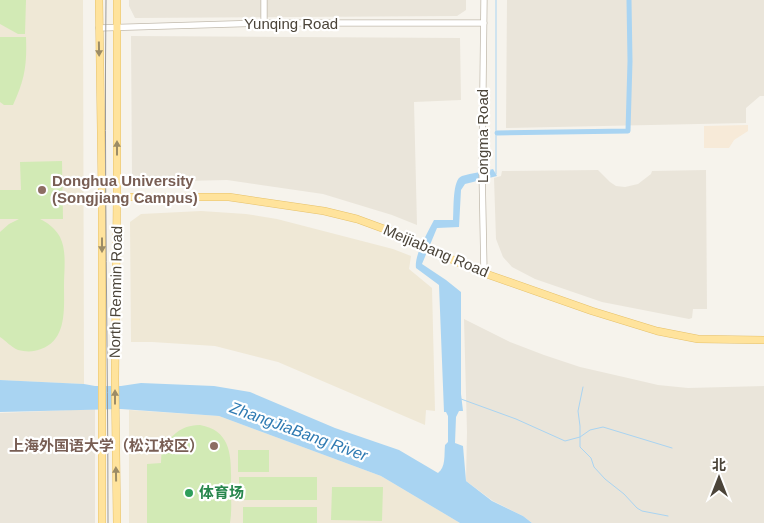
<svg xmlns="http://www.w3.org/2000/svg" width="764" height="523" viewBox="0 0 764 523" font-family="Arial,'Noto Sans SC',sans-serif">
	<rect width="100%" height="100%" fill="#f6f3ec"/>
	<!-- residential -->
	<path fill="#eae5da" d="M129,0H466V10L457,16L135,18L129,6Z
		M507,0H764V96H760L746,108V123L506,128Z
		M131,36L460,38L461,100L414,102L417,225L392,215L323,194L227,180L138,182L132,178Z
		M598,170L610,182L616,186L625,187L638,184L651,174L652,171L706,170L707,309H693L692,318L689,319L602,302L535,279L512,267L503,257L496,239L494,178L501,176L502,171Z
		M464,319L510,342L544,355L580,367L628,378L658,385L688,388L764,386V523H532L523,516L493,501L466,481L467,432Z
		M95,409V523H0V413Z"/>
	<!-- commercial -->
	<path fill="#f7ead8" d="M748,125V131L734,140L729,148H704V126Z"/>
	<!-- education -->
	<path fill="#efe8d6" d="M0,0H83L84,384L0,380Z
		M201,211L246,214L277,219L393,249L411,256L409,269L432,288L435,411L426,410L425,425L278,362L215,346L152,342H131L130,222L141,214Z
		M129,410L219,416L381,476L460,523H129Z"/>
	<!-- green -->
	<path fill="#d2eab5" d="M0,0H26L25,34H18L0,24Z
		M0,37H26C27,65 25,79 13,105H4L0,102Z
		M62,161L63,219H40C48,223 55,228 60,237C67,251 64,270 64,286C64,309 67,340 41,349C34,352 26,352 18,350C11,347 6,341 0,337V232L9,224L19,219H0V190H21L20,162Z
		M200,425C234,431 231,461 231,488C231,499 232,511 230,523H147V464L161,463L162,440H169C177,430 187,425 200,425Z
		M238,450H269V472H238Z
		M239,477H317V500H239Z
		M332,487H383L382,521L331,520Z
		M243,507H317V523H243Z"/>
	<!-- water -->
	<path fill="#a9d4f2" d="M493,169L497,176L465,184L461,190L459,227L437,228L422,264L446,280L461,292V394L463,411H459L456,417L455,443L463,446L466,481L492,501L523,516L532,523H460L381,476L219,416L121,409L0,412V380L84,384L95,386H121L141,383L214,386L250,392L335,428L399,450L438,473C446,467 444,455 445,445L448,442V416L446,412H444L439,285L416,268C414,255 428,232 434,220H453C454,210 452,179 462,176C472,173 483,172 493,169Z"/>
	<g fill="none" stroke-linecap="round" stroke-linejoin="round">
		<!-- stream -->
		<path stroke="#a9d4f2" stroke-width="1" d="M496,0V174
			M583,387L578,411L580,426V447L591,458L594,467L605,479L624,494L637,508L642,511L668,516
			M461,399L516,419L565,441L580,437L590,430L603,427L672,448"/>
		<!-- canal -->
		<path stroke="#a9d4f2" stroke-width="5" d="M497,133L628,131L630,61L629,0"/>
		<defs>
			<path id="minor" d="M264,0V23
				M99,28L264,23H484
				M484,272L482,169L484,0"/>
			<path id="major" d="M99,0L102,197V523
				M102,197H229L324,211L357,219L387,230L475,270L592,311L657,331L698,339L764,340
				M117,523L115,379L117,196V0"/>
		</defs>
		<!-- minor casing -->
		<use href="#minor" stroke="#c2bbae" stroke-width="7"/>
		<!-- major casing -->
		<use href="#major" stroke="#e6c16a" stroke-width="8"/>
		<!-- minor -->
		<use href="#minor" stroke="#fff" stroke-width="5.5"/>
		<!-- major -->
		<use href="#major" stroke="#ffe39c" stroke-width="7"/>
		<!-- tram -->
		<path stroke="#9a9a9a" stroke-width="1" d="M106,0C104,174 108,349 108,523"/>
	</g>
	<!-- one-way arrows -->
	<defs><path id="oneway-solid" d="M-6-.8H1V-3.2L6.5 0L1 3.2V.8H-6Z" transform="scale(1.25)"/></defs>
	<g fill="#9c8c66">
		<use href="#oneway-solid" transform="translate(99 49) rotate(89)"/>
		<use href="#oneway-solid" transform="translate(117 148) rotate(-90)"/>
		<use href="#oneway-solid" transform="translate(102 245) rotate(90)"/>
		<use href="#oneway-solid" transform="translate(115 397) rotate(-90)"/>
		<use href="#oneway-solid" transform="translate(116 474) rotate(-91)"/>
	</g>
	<!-- markers -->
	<g fill="#8d6e63" stroke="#fff" stroke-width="2">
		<circle cx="42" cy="190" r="5"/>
		<circle cx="214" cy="446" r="5"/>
	</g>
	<circle fill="#2e9e5b" stroke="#fff" stroke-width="2" cx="189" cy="493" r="5"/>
	<g text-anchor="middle" stroke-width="4.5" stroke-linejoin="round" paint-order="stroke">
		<!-- street labels -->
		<g font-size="15" fill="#4b4439" stroke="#fff">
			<text x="291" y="29">Yunqing Road</text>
			<text transform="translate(483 136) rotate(-90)" y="5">Longma Road</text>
			<text transform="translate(436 251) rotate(23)" y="5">Meijiabang Road</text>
			<text transform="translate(116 292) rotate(-89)" y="5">North Renmin Road</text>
		</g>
		<!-- education labels -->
		<g font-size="15" font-weight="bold" fill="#785e54" stroke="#fff" text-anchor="start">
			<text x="52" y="186">Donghua University<tspan x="52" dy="17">(Songjiang Campus)</tspan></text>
			<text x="204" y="451" text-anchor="end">上海外国语大学（松江校区）</text>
		</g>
		<!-- leisure labels -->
		<g font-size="15" font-weight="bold" fill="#27864d" stroke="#fff" text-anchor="start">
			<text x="199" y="498">体育场</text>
		</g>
		<!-- water labels -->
		<g font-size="16" font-style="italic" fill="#2e7ab2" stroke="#fff">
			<text transform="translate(299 431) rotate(20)" y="6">ZhangJiaBang River</text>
		</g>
	</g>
	<!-- north arrow -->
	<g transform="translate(719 478)" stroke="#ffffff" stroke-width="4" paint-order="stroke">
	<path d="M0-4L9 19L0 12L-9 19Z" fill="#4b4439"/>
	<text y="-8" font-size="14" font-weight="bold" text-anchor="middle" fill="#4b4439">北</text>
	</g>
</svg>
